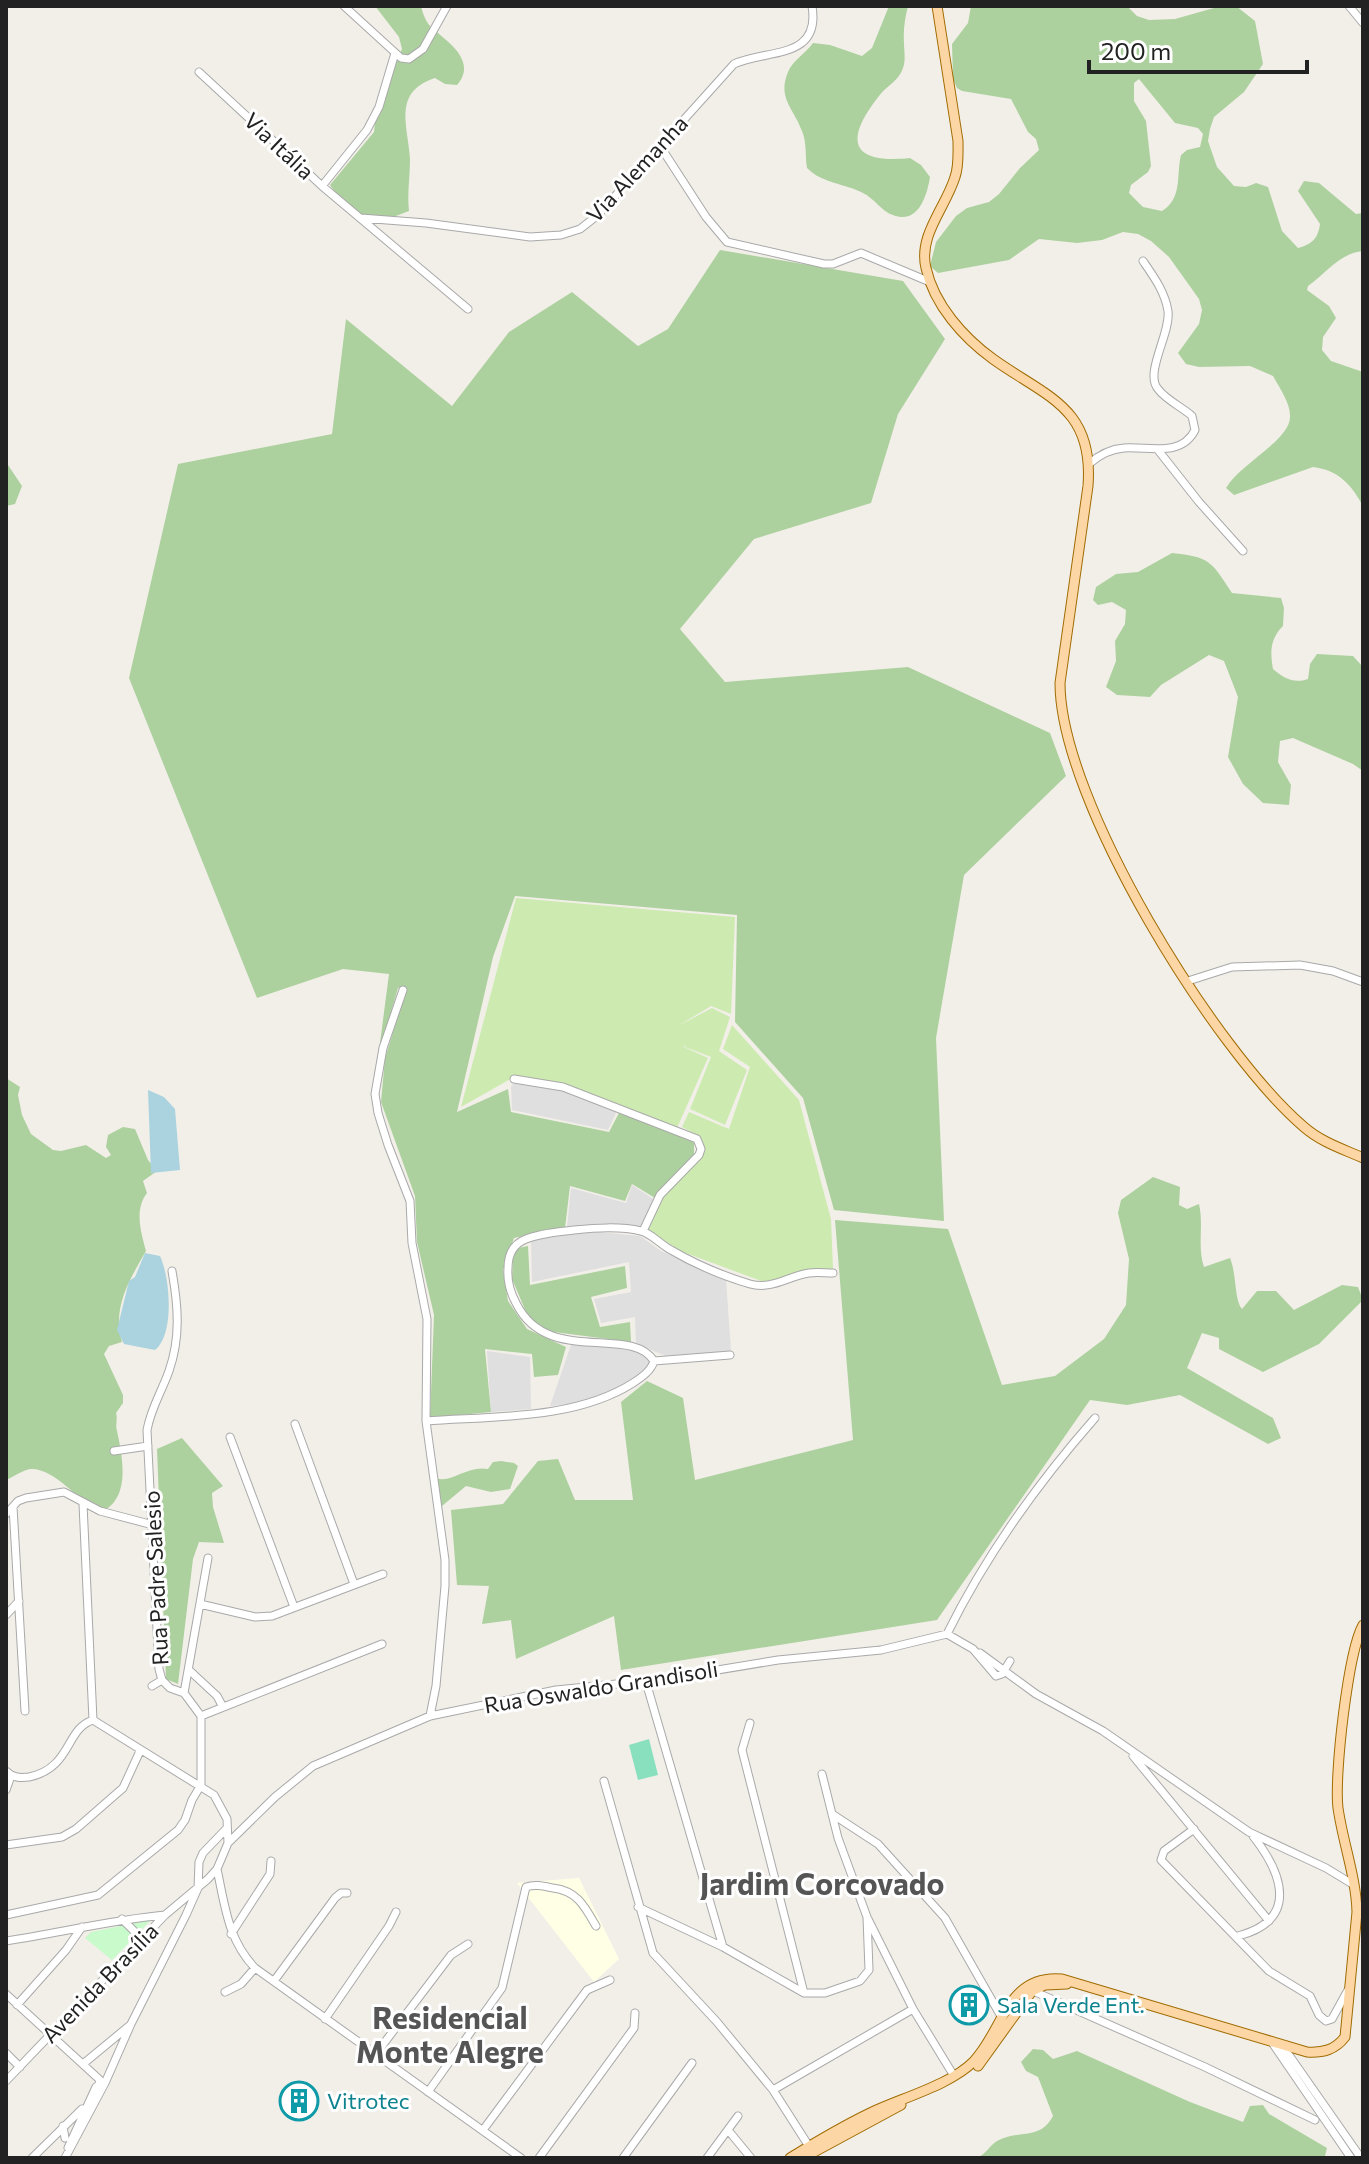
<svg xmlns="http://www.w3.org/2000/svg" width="1369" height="2164" viewBox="0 0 1369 2164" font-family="Commissioner,sans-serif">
	<rect width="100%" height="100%" fill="#f2efe9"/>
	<!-- residential -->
	<path fill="#e0dfdf" d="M517,1081L566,1090L617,1111L608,1130L512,1110L511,1086Z
		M632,1185L655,1200L642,1229L567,1227L571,1188L626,1203Z
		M598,1232L640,1236L661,1251L726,1279L731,1351L666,1356L636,1344L635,1317L601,1323L594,1299L631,1292L629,1262L532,1282L531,1241L559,1235Z
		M572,1342L627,1349L645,1354L651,1364L619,1388L585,1403L550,1406Z
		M487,1351L530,1357L531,1409L491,1412Z"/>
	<!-- education -->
	<path fill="#ffffe5" d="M579,1878L619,1959L594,1982L517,1883Z"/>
	<!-- grass -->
	<path fill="#cdebb0" d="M516,898L735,917L731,1014L711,1006L678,1026L712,1008L730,1017L719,1051L747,1070L725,1125L690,1109L711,1057L685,1047L684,1044V1047L708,1058L677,1128L561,1084L514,1077L461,1107Z
		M732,1025L799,1100L831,1219L833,1269L764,1282L683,1252L647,1230C654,1215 661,1198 673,1185C686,1169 699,1168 704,1145L697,1135L682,1127L689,1112L729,1129L750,1067L723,1049Z"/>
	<!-- forest -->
	<path fill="#add19e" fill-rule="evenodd" d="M375,6H421C423,14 426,23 433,29C450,43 477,62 457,85L445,84L435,78C392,92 408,126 410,159C410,177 407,194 409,211L388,219L361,215L349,211L330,185L374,132L377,105L402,49L399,37Z
		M889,6H908C905,18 903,30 904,43C904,51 906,60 903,68C899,81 886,86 879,96C844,140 850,164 910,158L921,165L930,177C927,196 918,225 893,215C882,212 874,198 863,193C844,183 823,184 807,168C805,156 807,143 802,131C794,109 777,98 788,72C793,60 805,54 813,43L830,45L862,56L872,48Z
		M971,6H1127L1137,16L1149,20L1175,19L1221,6H1236L1255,21L1263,64L1244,92L1214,117L1210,129L1208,141L1217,167L1234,186L1246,187L1256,183L1268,187L1282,231L1298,248C1313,244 1318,238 1320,224L1298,191L1304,181L1319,183L1356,214L1363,213V251C1339,253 1326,274 1308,286L1307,290L1329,306L1336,318L1323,337L1322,350L1331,361L1363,372V506C1351,484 1338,470 1313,467L1234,495L1226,488C1240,464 1290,440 1290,417C1291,404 1279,387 1273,376L1250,366L1199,367L1186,364L1178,353L1199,324L1202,310L1199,299L1169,257L1151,241L1138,234L1123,232L1102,240L1077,243L1039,239L1009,260L938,273L930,266L936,242L956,216L967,208L989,202L999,194L1020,168L1039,150L1036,139L1028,132L1011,99L962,91L957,88L953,79L952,44L968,23ZM1139,79L1175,123L1198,128L1203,134L1200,147L1187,150L1181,155C1176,175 1183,198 1162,211L1143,207L1129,193L1131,185L1148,172L1151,166L1146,121L1134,101V83Z
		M720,250L903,281L945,339L898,414L871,503L754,539L680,629L725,682L908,667L1050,733L1066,776L964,875L936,1038L944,1221L834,1210L803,1098L735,1022L737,915L515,896L493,957L457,1112L508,1089L511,1112L609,1132L620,1111L694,1141V1156L655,1198L632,1184L625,1201L570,1186L565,1228L514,1238L503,1270L508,1301L527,1329L566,1347L558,1375L534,1377L532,1354L485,1349L491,1412L430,1418L434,1315L417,1242L415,1196L381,1102L385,1058L406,991L405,986L398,988L378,1058L389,974L343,969L257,998L129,678L178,464L332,434L346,319L452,406L509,332L572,292L638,346L668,329Z
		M6,462L22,486L15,504L6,506Z
		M1172,553C1210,557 1211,561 1232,593L1281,598L1284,608L1283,626C1270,639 1270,652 1273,669C1284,678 1293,684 1308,679L1310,664L1317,654L1353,656L1363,667V771L1353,764L1293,738L1280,741L1278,762L1291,785L1289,805L1263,803L1243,784L1228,757L1238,697L1224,661L1209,655L1161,685L1150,697L1117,695L1106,687L1116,661L1115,641L1125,624L1126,610L1112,602L1098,605L1093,600L1096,587L1116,574L1138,572Z
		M6,1078L20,1087L18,1095L22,1115L31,1134L53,1150L61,1151L86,1145L106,1158L111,1155L106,1147L108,1135L123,1127L135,1129L148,1160L157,1171L143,1181L147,1193C134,1210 141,1232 146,1251C129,1281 112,1307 122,1342L109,1346L104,1354L123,1395V1403L116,1413C118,1419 115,1425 117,1431C123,1459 132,1503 96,1514C80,1500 53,1467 30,1469C23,1470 13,1477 6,1480Z
		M1153,1177L1180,1187L1179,1205L1187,1209L1199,1204C1204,1226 1197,1246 1204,1267L1230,1258C1237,1275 1234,1300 1242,1309L1257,1291H1276L1294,1310L1342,1285L1358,1287L1363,1300L1319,1344L1263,1372L1219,1349V1338L1202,1333L1187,1368L1273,1418L1281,1438L1268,1444L1180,1395L1127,1405L1090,1400L937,1620L621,1670L614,1616L516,1659L511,1620L482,1624L489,1586L457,1585L451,1510L503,1504L538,1461L558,1459L575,1500H633L621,1402L647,1381L683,1398L695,1480L853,1440L835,1220L948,1229L1002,1385L1055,1376L1104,1339L1126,1305L1129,1259L1118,1213L1121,1200Z
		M528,1246L530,1285L625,1266L627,1288L591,1297L600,1327L630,1322L631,1342L546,1331L529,1319L512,1279L513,1258L518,1248Z
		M182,1438L223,1486L212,1493L213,1507L224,1543L199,1542L193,1559L178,1684L166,1679L157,1449Z
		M501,1461L514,1463L518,1466L510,1489L491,1492L466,1486L442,1506L439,1501L436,1478C452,1484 466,1465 488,1469L493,1462Z
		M1033,2049L1043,2050L1053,2059L1077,2051L1190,2102L1243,2122L1250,2106L1263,2105L1269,2114L1327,2148L1325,2156L977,2158C986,2154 989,2146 997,2141C1019,2129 1040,2141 1053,2116L1038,2077L1026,2071L1021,2062Z"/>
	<!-- park -->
	<path fill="#c8facc" d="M151,1920L112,1960L85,1938L91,1932Z"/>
	<!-- pitch -->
	<path fill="#88e0be" d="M649,1739L658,1775L638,1780L629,1745Z"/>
	<!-- water -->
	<path fill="#aad3df" d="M148,1090L164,1097L175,1109L180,1170L151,1173Z
		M145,1253L160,1256C170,1277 175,1334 155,1350L124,1344L117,1330L129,1281L135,1277Z"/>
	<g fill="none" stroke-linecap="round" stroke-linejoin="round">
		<defs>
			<path id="minor" d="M344,6L401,58L409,59L423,49L447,6
				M1349,6L1363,23
				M199,72L322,186L468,309
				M660,146L706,217L727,242L824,264H833L861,253L930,282
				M322,186L367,130L379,107L395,53
				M361,218L426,223L530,237L561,235L580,229L598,215L734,64C767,49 821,60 812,6
				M1158,450L1199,502L1243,551
				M1089,464C1099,455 1110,449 1124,448C1148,446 1181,458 1195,430L1192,416C1182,407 1166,400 1158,389C1144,373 1171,333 1168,311C1165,292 1154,277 1143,261
				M1188,981L1232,967L1300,965L1333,971L1363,982
				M403,990L383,1048L375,1094L378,1113L388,1145L410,1201L412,1243L427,1319L426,1421L445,1560V1586L436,1686L430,1716
				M514,1079L563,1087L697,1139L701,1149L699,1155L660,1195L643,1231
				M654,1361C631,1324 547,1367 516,1303C510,1292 507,1281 508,1268C508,1255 513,1244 526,1239C541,1233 558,1232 574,1230C595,1228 620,1226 641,1231C651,1233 661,1245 671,1250C695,1264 723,1276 750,1284C772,1290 788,1276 809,1273C816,1272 825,1273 833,1273
				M654,1361L730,1355
				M426,1421C493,1416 575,1420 633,1383C642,1377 651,1371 654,1361
				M295,1424L354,1584
				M230,1437L294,1607
				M114,1451L148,1446
				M83,1504L93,1720
				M13,1507L25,1711
				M6,1514L18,1501L26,1498L64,1492L100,1511L153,1525
				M200,1604L255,1617L272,1616L383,1574
				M6,1615L19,1601
				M947,1634C986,1555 1037,1484 1095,1418
				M980,1653L1036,1694L1103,1731L1249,1832L1326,1868L1354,1885
				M189,1670L217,1696L223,1707
				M646,1682L723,1947
				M152,1686L162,1680
				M184,1693L208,1558
				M201,1716L382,1644
				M750,1723L742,1750L804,1993
				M1133,1756L1269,1921
				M6,1771C13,1778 20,1778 29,1777C72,1768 65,1729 93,1720
				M604,1781L653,1953L717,2022L773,2090L812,2151
				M6,1790L11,1776
				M832,1814L878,1844L945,1918L1002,2018
				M1194,1829L1164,1851L1161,1860L1269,1971L1310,1996L1319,2015L1326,2021L1332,2019L1348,1990
				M228,1843L275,1797L313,1766L430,1716L556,1690L657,1680L778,1660L881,1650L947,1634L973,1649L996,1676L1002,1674L1010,1661
				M6,1845L62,1837L76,1829L123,1788L140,1751
				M217,1869C225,1906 228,1940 255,1968L521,2158
				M638,1907L723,1947L804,1993H825L860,1981L869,1970L867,1917L838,1838L822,1774
				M6,1915L98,1895L178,1830L185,1820L192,1800L201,1785V1716L184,1693L170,1688L162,1680L159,1669L147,1430C151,1408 162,1391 169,1371C181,1337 178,1305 172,1271
				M122,1919L142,1939
				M868,1919L913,2009L954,2076
				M231,1934L270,1874L271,1861
				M1238,1936C1299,1920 1283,1874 1253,1836
				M6,1941C59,1933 111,1920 165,1915
				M274,1981L335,1898L341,1893H347
				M1031,1990L1205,2067L1315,2120
				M225,1992L241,1984L255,1968
				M6,1994L100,2080L97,2091
				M17,2005L66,1950L82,1927
				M325,2019L389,1926L396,1912
				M1271,2041L1351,2158
				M1282,2045L1361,2158
				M6,2053L20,2067
				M375,2055L451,1955L468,1944
				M83,2064L129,2026
				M6,2081L165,1915L208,1879L217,1869L228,1843L227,1819L214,1795L93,1720
				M773,2090L913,2009
				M428,2092L502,1988L526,1887C535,1884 543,1886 553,1888C577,1891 584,1905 596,1926
				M63,2126L65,2138
				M483,2130L587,1990L610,1980
				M728,2130L751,2158
				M68,2148L96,2087
				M32,2158L82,2109
				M65,2158L105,2083L131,2024L186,1915L198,1888L199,1862L203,1853L227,1828
				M539,2158L634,2028L635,2013
				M623,2158L692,2063
				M707,2158L738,2116"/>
			<path id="major" d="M937,6L958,141C958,153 959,166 955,177C946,207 918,235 926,268C934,305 964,338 993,359C1046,397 1094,407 1088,486L1060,683C1060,801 1215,1051 1304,1127C1321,1142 1343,1149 1363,1158
				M978,2066L1032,1991L1045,1985L1067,1984
				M790,2158C816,2142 843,2126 870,2113C901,2098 951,2085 974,2061C1004,2029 1007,1974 1062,1979L1307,2052C1323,2053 1335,2050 1345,2037L1357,1912C1356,1877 1343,1843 1338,1808C1334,1776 1348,1652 1363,1625
				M803,2158L901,2105"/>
		</defs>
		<!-- minor casing -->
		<use href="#minor" stroke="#a9a9a9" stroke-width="9"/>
		<!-- major casing -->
		<use href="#major" stroke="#a06b00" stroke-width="11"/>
		<!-- minor -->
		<use href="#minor" stroke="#fff" stroke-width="7"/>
		<!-- major -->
		<use href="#major" stroke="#fcd6a4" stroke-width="9"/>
	</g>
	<!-- icons -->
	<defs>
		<symbol id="building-ring" viewBox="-11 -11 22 22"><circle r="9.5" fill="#fff" stroke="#0f9aa8" stroke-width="1.5"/><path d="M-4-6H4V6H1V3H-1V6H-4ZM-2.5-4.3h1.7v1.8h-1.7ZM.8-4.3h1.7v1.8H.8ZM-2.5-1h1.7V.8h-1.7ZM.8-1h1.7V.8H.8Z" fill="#0f9aa8"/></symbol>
	</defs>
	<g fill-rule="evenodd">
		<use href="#building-ring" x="947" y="1983" width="44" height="44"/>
		<use href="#building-ring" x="277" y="2079" width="44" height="44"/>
	</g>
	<g text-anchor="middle" stroke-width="6" stroke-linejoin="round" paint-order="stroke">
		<!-- street labels -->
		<g font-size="22" fill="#222" stroke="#fff">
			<text transform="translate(279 146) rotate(43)" y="8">Via Itália</text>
			<text transform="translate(637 169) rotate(-47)" y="8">Via Alemanha</text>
			<text transform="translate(156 1578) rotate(-93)" y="8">Rua Padre Salesio</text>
			<text transform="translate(601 1687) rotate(-9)" y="8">Rua Oswaldo Grandisoli</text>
			<text transform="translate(100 1983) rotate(-46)" y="8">Avenida Brasília</text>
		</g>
		<!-- culture labels -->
		<g font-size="22" fill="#0d838f" stroke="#fff" text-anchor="start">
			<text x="997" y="2013">Sala Verde Ent.</text>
			<text x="327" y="2109">Vitrotec</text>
		</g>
		<!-- district labels -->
		<g font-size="30" font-weight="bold" fill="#555" stroke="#fff">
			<text x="822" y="1895">Jardim Corcovado</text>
			<text x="450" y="2029">Residencial<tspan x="450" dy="34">Monte Alegre</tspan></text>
		</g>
	</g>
	<!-- border -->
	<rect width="1369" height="2164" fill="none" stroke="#222222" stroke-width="16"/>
	<!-- scale -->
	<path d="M1089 60v12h218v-12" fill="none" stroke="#222222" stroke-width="4"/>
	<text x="1101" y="60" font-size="24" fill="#222222" stroke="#ffffff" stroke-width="6" paint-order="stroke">200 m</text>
</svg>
